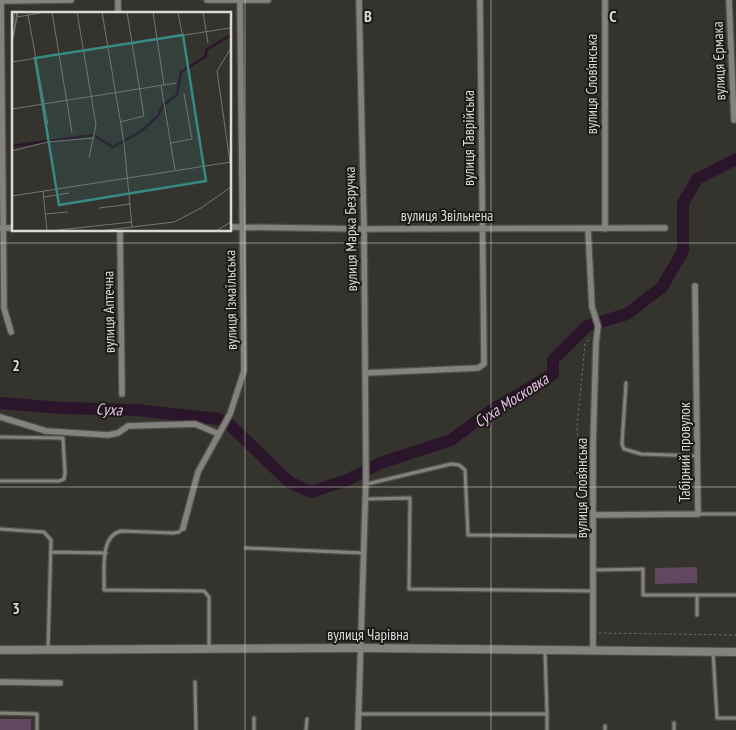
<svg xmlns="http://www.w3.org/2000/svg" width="736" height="730" viewBox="0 0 736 730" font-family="'PT Sans Narrow',sans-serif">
	<rect width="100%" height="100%" fill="#34332e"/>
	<!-- green -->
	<path fill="#614860" d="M697,567V583L655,584V568Z
		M0,719H31V730H0Z"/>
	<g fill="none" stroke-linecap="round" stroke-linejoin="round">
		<!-- river -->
		<path stroke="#2b152a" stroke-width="12" d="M0,403L62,408L136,410L219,419
			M229,424L289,482L311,492L347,480L380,463L451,440L490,411L553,374V360L587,326L627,314L662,287L683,251V203L697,179L736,159"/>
		<defs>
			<path id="service" d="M626,383L622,444L624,449L641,454L698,456
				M0,437L63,438L65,473L64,479L59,481H0
				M367,484L451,464L459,465L465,470L468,535L594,536
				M365,499L410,498L409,589L594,591
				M699,514H736
				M183,528L179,532L173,533L121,531C99,536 105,572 104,590L204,591L209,597V648
				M0,529L44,532L51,540L48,649
				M246,548L363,553
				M51,552L106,553
				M595,570L643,569V595H736
				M697,615V595
				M545,652L547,714
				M713,652L717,718H736
				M195,682L196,730
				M0,713L37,714V730
				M359,714H547V730
				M254,718V730
				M306,730L307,719
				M605,730V726
				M674,730V723"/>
			<path id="minor" d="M1,0L4,308L11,332
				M118,0V14
				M207,0H268
				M605,0V229
				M729,0L734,120
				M0,1L71,0
				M230,227L364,229L665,228
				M0,228H14
				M588,229L592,307L598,326L596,343L593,446V650
				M120,230L122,394
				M365,373L478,368L484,364L480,0
				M0,417L46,431L108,435L118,433L128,426L195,424L219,434
				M594,515L698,514L695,286
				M183,528L198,472L230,414L244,371L240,0
				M0,682L60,683
				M358,730L366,478L364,229L359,0"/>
			<path id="tertiary" d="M0,650L362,648L736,652"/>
		</defs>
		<!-- service casing -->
		<use href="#service" stroke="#504f4c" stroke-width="5.5"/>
		<!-- minor casing -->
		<use href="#minor" stroke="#504f4c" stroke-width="8"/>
		<!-- tertiary casing -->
		<use href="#tertiary" stroke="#504f4c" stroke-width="10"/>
		<!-- path -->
		<path stroke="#6f6e6a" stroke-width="1" stroke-dasharray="2.5 2.5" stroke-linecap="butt" d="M584,530V483L581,475L577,427L585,344L590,337
			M599,633L736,635"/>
		<!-- service -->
		<use href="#service" stroke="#83827d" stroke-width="3"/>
		<!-- minor -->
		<use href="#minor" stroke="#83827d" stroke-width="5.5"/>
		<!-- tertiary -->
		<use href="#tertiary" stroke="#83827d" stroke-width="8"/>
	</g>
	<!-- grid -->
	<path fill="none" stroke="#d9d9d6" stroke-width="1" stroke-opacity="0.55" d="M245,0V730M491,0V730M0,243H736M0,487H736"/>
	<g text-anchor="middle" stroke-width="4" stroke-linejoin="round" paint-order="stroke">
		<!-- street labels -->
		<g font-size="15" fill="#d9d9d6" stroke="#1b1a18">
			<text transform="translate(719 61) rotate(-92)" y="5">вулиця Єрмака</text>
			<text transform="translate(592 84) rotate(-90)" y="5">вулиця Слов’янська</text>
			<text transform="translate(469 138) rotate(-90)" y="5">вулиця Таврійська</text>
			<text x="447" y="221">вулиця Звільнена</text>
			<text transform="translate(351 229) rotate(-91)" y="5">вулиця Марка Безручка</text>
			<text transform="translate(231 300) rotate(-91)" y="5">вулиця Ізмаїльська</text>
			<text transform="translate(109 312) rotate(-91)" y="5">вулиця Аптечна</text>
			<text transform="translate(685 452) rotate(-90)" y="5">Табірний провулок</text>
			<text transform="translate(582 488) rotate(-90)" y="5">вулиця Слов’янська</text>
			<text x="368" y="640">вулиця Чарівна</text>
		</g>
		<!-- water labels -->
		<g font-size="16" font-style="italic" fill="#edbeeb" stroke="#1b1a18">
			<text transform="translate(511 400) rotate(-33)" y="6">Суха Московка</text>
			<text transform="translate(109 409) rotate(3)" y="6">Суха</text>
		</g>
	</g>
	<!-- overview -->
	<g transform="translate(12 12)">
		<rect width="219" height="219" fill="#34332e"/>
		<path fill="none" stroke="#2b152a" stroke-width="2.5" d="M83,124L101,135L128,120L146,104L151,93L165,83L169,60L194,44V38L219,23M0,134L81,123"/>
		<path fill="none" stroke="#767571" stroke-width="1" d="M40,0L60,121M65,0L84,113L77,146M90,0L112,131L120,215M141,0L152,73M166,0L175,47M191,0L196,31M16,3L36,113M5,5L34,0M0,16L3,0M0,29L5,0M0,32L6,0M0,50L218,16M149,73L163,158M0,97L164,71M108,110L132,104L115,0M159,131L180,127L172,82M0,139L35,130L81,126M218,150L205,59L219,36M31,179L35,219M0,184L219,150M32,185L57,181M87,196L119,192M33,202L56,200M37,219L120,210M87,219L162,210L189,196L219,175M204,219L219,210"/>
		<path fill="#378a83" fill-opacity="0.15" stroke="#378a83" stroke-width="2.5" d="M171,23L194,169L47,193L23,46Z"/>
		<rect width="219" height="219" fill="none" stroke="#d9d9d6" stroke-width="2.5"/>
	</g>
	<g font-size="16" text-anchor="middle" font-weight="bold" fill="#d9d9d6" stroke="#1b1a18" stroke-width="4" stroke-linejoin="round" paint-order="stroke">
		<text x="368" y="22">B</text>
		<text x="613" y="22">C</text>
		<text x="16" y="371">2</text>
		<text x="16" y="614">3</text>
	</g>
</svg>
